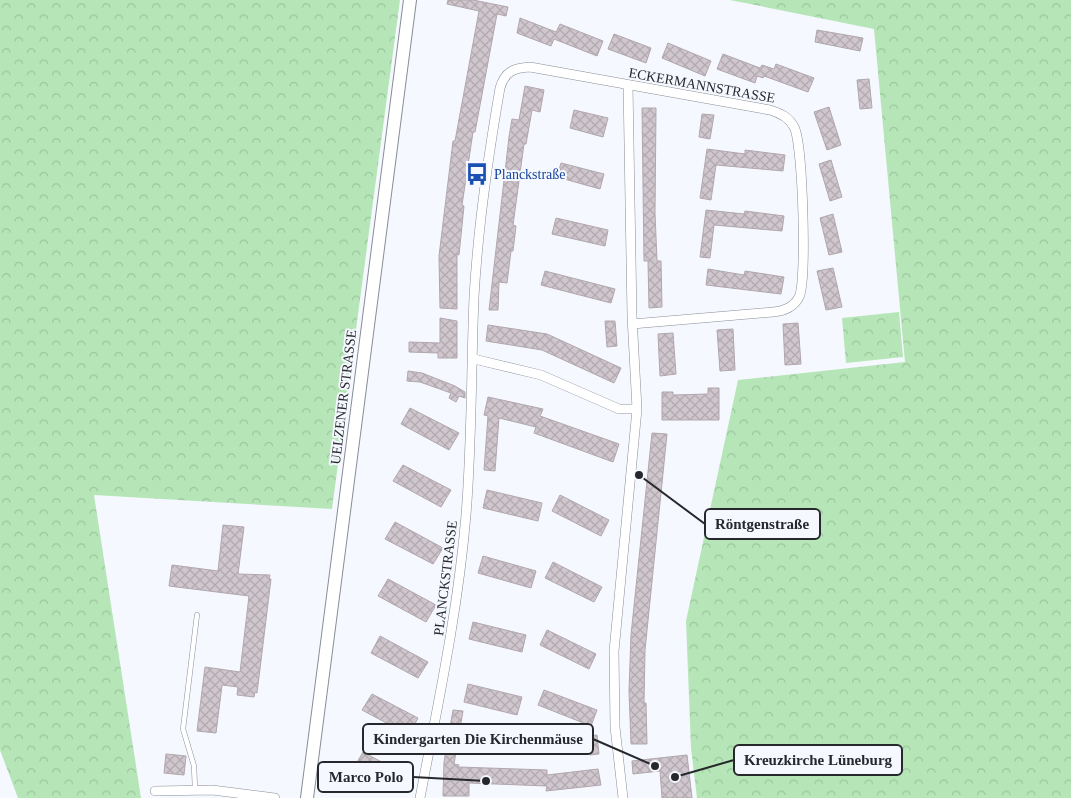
<svg xmlns="http://www.w3.org/2000/svg" width="1071" height="798" viewBox="0 0 1071 798" font-family="Georgia,serif">
	<defs>
		<pattern id="forest-crowns" width="20" height="18" patternUnits="userSpaceOnUse" patternTransform="scale(1.25)"><rect width="20" height="18" fill="#b6e6b7"/><path d="M2 6a3 3 0 1 1 6 0M12 15a3 3 0 1 1 6 0" fill="none" stroke="#9cc59e"/></pattern>
		<pattern id="building-cross-hatch" width="8" height="8" patternUnits="userSpaceOnUse" patternTransform="scale(1.25)"><rect width="8" height="8" fill="#d0c6cd"/><path d="M0 0l8 8M0 8l8-8" fill="none" stroke="#b2aab0"/></pattern>
	</defs>
	<rect width="100%" height="100%" fill="#f5f8ff"/>
	<!-- forest -->
	<path fill="url(#forest-crowns)" d="M0,0H400L332,509L94,495L141,798H18L0,750Z
		M730,0H1071V798H697L691,748L686,621L738,380L905,362L874,29Z
		M899,312L903,357L846,363L842,318Z"/>
	<!-- building -->
	<path fill="url(#building-cross-hatch)" stroke="#b1a7ad" d="M448,0H473L508,7L506,16L497,14L475,132H473L462,205L464,206L459,255L457,254V309L440,308L439,256L453,141H455L479,11L447,4Z
		M520,18L556,32L560,24L603,41L597,56L554,39L551,46L517,33Z
		M817,30L863,38L860,51L815,42Z
		M614,34L651,48L646,63L608,49Z
		M668,43L711,61L705,76L662,58Z
		M723,54L760,68L762,65L774,69L776,64L814,78L808,92L764,76L763,78L757,76L755,83L717,69Z
		M869,79L872,108L860,109L857,80Z
		M525,86L544,90L540,112L532,110L526,144H524L513,225L516,226L513,251H511L507,283L499,282L498,310H489L509,137L512,119L519,120Z
		M829,107L841,145L827,150L814,112Z
		M642,108H656L655,213L657,261H661L662,307L649,308L648,261H644Z
		M574,110L608,118L603,137L570,128Z
		M702,114L714,115L710,139L699,137Z
		M707,149L745,154V150L785,155L783,171L716,165L711,200L700,198Z
		M831,160L842,197L830,201L819,164Z
		M561,163L604,174L600,189L557,177Z
		M706,210L744,214L745,211L784,216L782,231L714,225L710,258L700,257Z
		M833,214L842,252L829,255L820,218Z
		M556,218L608,230L605,246L552,234Z
		M833,268L842,307L826,310L817,271Z
		M708,269L744,275L745,271L784,277L781,294L706,285Z
		M545,271L615,289L611,303L541,285Z
		M440,318L457,321V358H438V353L409,352V342L440,343Z
		M605,321H615L617,346L607,347Z
		M798,323L801,364L785,365L783,324Z
		M488,325L547,334L621,368L614,383L542,350L486,341Z
		M733,329L735,370L720,371L717,330Z
		M673,333L676,374L660,376L658,334Z
		M408,371L422,373L455,386L465,392V398L459,396L456,402L449,398L451,393L420,382L407,381Z
		M708,388H719V420H662V392H673V395L708,394Z
		M488,397L543,409L540,416L619,444L613,462L534,433L536,427L499,418L495,471L484,470L488,416L484,415Z
		M410,408L459,433L449,450L401,424Z
		M652,433L667,434L645,650L644,703H646L647,744H631L629,691L631,635Z
		M403,465L451,490L441,507L393,481Z
		M487,490L542,503L538,521L483,508Z
		M560,495L609,520L601,536L552,511Z
		M395,522L443,548L433,564L385,539Z
		M223,525L244,527L238,574L270,575L269,579H271L257,693L255,692L254,697L237,695L238,687L222,685L216,733L197,731L205,667L240,672L249,596L169,586L172,565L218,571Z
		M483,556L536,571L531,588L478,573Z
		M553,562L602,587L594,602L545,578Z
		M388,579L436,605L426,622L378,596Z
		M473,622L526,635L522,652L469,639Z
		M547,630L596,654L589,669L540,645Z
		M380,636L428,662L418,678L371,653Z
		M468,684L522,697L517,715L464,702Z
		M544,690L597,710L591,726L538,705Z
		M372,694L418,718L409,735L362,710Z
		M453,710L463,711L454,764L459,765L458,767L547,770V775L598,769L601,785L546,791L547,786L469,783V796H443L444,762Z
		M597,735L599,754L590,755L588,736Z
		M363,752L406,775L398,790L355,766Z
		M166,754L186,756L184,775L164,773Z
		M687,755L692,798H662L660,771L633,774L632,761Z"/>
	<g fill="none" stroke-linecap="round" stroke-linejoin="round">
		<defs>
			<path id="service" d="M195,789L194,766L183,729L197,615"/>
			<path id="minor" d="M474,359L541,375L619,409H637
				M155,791L212,790L275,798
				M420,798C438,704 458,611 466,515C472,443 471,370 474,297C478,227 488,157 500,88C505,71 514,68 530,67L770,110C780,113 789,117 794,127C803,143 807,282 799,297C794,307 784,311 773,312L632,324
				M623,798L615,727L614,651L637,409L632,316L628,85"/>
			<path id="secondary" d="M307,798L410,0"/>
		</defs>
		<!-- service casing -->
		<use href="#service" stroke="#888d96" stroke-width="5.5"/>
		<!-- minor casing -->
		<use href="#minor" stroke="#888d96" stroke-width="10"/>
		<!-- secondary casing -->
		<use href="#secondary" stroke="#888d96" stroke-width="14"/>
		<!-- service -->
		<use href="#service" stroke="#fff" stroke-width="4.5"/>
		<!-- minor -->
		<use href="#minor" stroke="#fff" stroke-width="9"/>
		<!-- secondary -->
		<use href="#secondary" stroke="#fff" stroke-width="12"/>
	</g>
	<!-- icons -->
	<defs>
		<symbol id="bus-bare" viewBox="-9 -9 18 18"><path d="M-5-6H5V4H4V6H2V4H-2V6H-4V4H-5ZM-3.5-4V0h7V-4ZM-3.5 1.2v1.5H-2V1.2ZM2 1.2v1.5H3.5V1.2Z" fill="#1a4fb4" stroke="#f5f8ff" stroke-width="2.5" paint-order="stroke"/></symbol>
	</defs>
	<g fill-rule="evenodd">
		<use href="#bus-bare" x="461" y="158" width="32" height="32"/>
	</g>
	<g text-anchor="middle" stroke-width="4" stroke-linejoin="round" paint-order="stroke">
		<!-- street labels -->
		<g font-size="14" fill="#26282c" stroke="#f5f8ff">
			<text transform="translate(702 85) rotate(10)" y="5">ECKERMANNSTRASSE</text>
			<text transform="translate(343 397) rotate(-83)" y="5">UELZENER STRASSE</text>
			<text transform="translate(445 578) rotate(-83)" y="5">PLANCKSTRASSE</text>
		</g>
		<!-- transit labels -->
		<g font-size="14" fill="#164399" stroke="#f5f8ff" text-anchor="start">
			<text x="494" y="179">Planckstraße</text>
		</g>
	</g>
	<!-- callouts -->
	<path fill="none" stroke="#26282c" stroke-width="2" d="M639 475L705 524M655 766L593 739M675 777L734 760M486 781L413 777"/>
	<g fill="#26282c" stroke="#f5f8ff" stroke-width="2">
		<circle cx="639" cy="475" r="5"/>
		<circle cx="655" cy="766" r="5"/>
		<circle cx="675" cy="777" r="5"/>
		<circle cx="486" cy="781" r="5"/>
	</g>
	<g fill="#f5f8ff" stroke="#26282c" stroke-width="2">
		<rect x="705" y="509" width="115" height="30" rx="5"/>
		<rect x="363" y="724" width="230" height="30" rx="5"/>
		<rect x="734" y="745" width="168" height="30" rx="5"/>
		<rect x="318" y="762" width="95" height="30" rx="5"/>
	</g>
	<g font-size="15" text-anchor="middle" font-weight="bold" fill="#26282c">
		<text x="762" y="529">Röntgenstraße</text>
		<text x="478" y="744">Kindergarten Die Kirchenmäuse</text>
		<text x="818" y="765">Kreuzkirche Lüneburg</text>
		<text x="366" y="782">Marco Polo</text>
	</g>
</svg>
